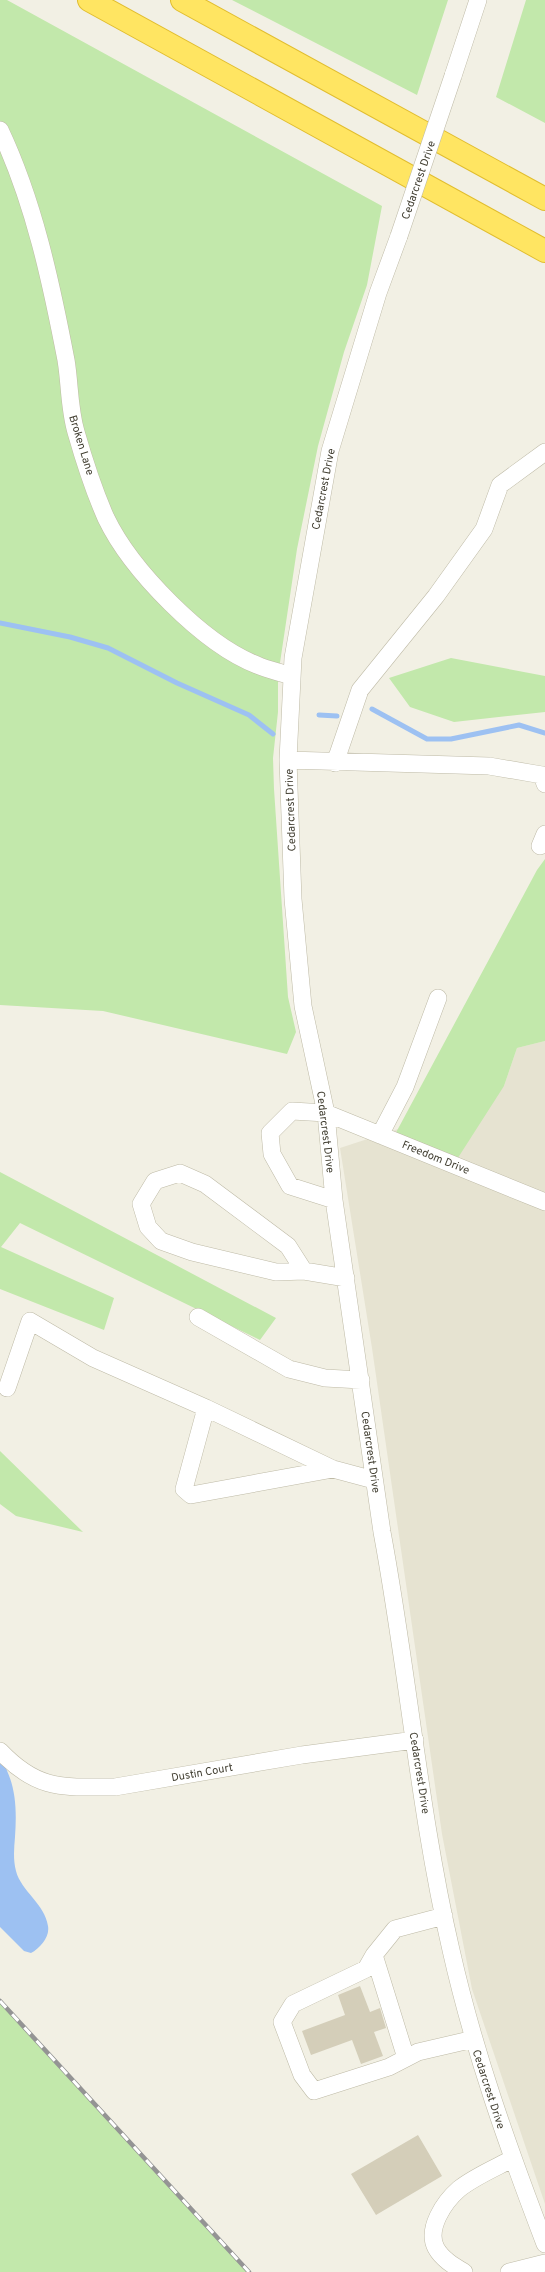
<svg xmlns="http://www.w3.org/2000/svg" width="545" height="2272" viewBox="0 0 545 2272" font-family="Overpass,sans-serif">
	<rect width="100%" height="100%" fill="#f2f0e4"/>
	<!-- residential -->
	<path fill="#e6e3d1" d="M545,1041V2204L472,1989L442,1834L372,1348L340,1148L398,1129L504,1086L517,1048Z"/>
	<!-- green -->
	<path fill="#c2e8ab" d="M0,0H7L382,206L367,285L344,352L318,446L297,549L278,676V712L273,758L274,789L288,997L296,1032L287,1054L103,1011L0,1005Z
		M232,0H448L417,95Z
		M526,0H545V123L496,97Z
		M451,658L545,676V712L454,722L410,707L389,678Z
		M545,859V1041L517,1048L504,1086L454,1164L392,1140L537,870Z
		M0,1172L276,1318L260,1340L20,1223L1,1247L114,1298L104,1330L0,1289Z
		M0,1451L83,1532L16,1516L0,1504Z
		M0,2001L249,2272H0Z"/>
	<!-- water -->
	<path fill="#9dc1f2" d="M0,1758C16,1782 17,1808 15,1837C14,1848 13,1860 16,1871C21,1891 45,1904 48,1926C50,1937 40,1948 31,1953L24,1951L0,1927Z"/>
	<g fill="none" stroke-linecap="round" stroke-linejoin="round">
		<!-- stream -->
		<path stroke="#9dc1f2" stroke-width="5" d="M0,623L70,637L108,648L177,683L249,715L273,734
			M372,709L427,739H451L519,725L545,733
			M319,715L337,716"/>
	</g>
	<!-- building -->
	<path fill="#d4ceb9" d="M360,1986L370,2012L380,2008L386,2028L374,2032L383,2056L361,2064L352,2040L311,2055L302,2031L345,2015L338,1995Z
		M418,2135L442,2176L376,2215L351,2174Z"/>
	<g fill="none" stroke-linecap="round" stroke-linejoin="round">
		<defs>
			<path id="minor" d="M453,76L478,0
				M0,130C34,202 51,282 66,360C70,384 69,408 76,432C84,460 94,491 106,518C131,570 203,644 257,665C268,670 280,672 291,676
				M399,236L378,293L330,451L293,658L288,760L293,899L303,1006L326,1113L334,1200L382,1532C408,1671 419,1812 451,1950C474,2052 508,2147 545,2244
				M288,760L489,766L542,775L545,784
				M335,763L360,690L436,596L484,529L500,485L545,452
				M540,846L545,834
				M380,1135L405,1087L438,998
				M334,1200L290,1186L272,1154L270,1133L292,1111L326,1113L545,1202
				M304,1271L288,1246L205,1184L180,1173L155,1181L141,1204L148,1227L161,1241L192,1252L276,1272L304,1271L346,1278
				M198,1317L289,1369L325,1378L361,1380
				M7,1388L30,1321L93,1358L206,1408L184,1489L191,1495L333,1469L374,1480
				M206,1408L333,1469
				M0,1751C38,1791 63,1787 115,1787L302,1755L415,1740
				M444,1916L395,1929L374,1955L366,1969L293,2004L282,2022L302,2075L314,2091L389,2067L418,2052L474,2039
				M374,1955L406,2058
				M464,2272C454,2266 442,2259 436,2248C426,2229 444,2202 459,2189C474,2177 495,2168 512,2159
				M509,2272L545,2263"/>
			<path id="highway" d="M89,0L545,251
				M182,0L545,199"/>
		</defs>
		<!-- minor casing -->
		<use href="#minor" stroke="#bebaa6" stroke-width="18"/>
		<!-- highway casing -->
		<use href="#highway" stroke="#e1bd2f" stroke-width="24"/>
		<!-- minor -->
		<use href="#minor" stroke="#fff" stroke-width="17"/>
		<!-- highway -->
		<use href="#highway" stroke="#ffe562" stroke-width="22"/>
		<defs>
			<path id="rail" d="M0,2001L249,2272"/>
		</defs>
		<!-- rail casing -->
		<use href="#rail" stroke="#949494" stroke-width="4.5"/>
		<!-- rail -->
		<use href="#rail" stroke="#fff" stroke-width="3" stroke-dasharray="9" stroke-linecap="butt"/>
		<defs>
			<path id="minor-bridge" d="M399,236L453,76"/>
		</defs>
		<!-- minor-bridge casing -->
		<use href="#minor-bridge" stroke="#bebaa6" stroke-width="18" stroke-linecap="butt"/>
		<!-- minor-bridge -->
		<use href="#minor-bridge" stroke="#fff" stroke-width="17"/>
	</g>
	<g text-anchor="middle" stroke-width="3" stroke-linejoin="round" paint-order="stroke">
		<!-- street labels -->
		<g font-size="11" fill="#444134" stroke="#fff">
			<text transform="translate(418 180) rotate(-71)" y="4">Cedarcrest Drive</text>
			<text transform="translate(82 445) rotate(73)" y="4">Broken Lane</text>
			<text transform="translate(323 489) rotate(-79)" y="4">Cedarcrest Drive</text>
			<text transform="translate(290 810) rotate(-92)" y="4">Cedarcrest Drive</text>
			<text transform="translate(326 1132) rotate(83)" y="4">Cedarcrest Drive</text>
			<text transform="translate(436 1157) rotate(22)" y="4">Freedom Drive</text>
			<text transform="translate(371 1452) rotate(82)" y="4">Cedarcrest Drive</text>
			<text transform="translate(202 1772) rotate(-10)" y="4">Dustin Court</text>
			<text transform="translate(420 1773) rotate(81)" y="4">Cedarcrest Drive</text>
			<text transform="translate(489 2089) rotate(72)" y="4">Cedarcrest Drive</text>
		</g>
	</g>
</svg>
